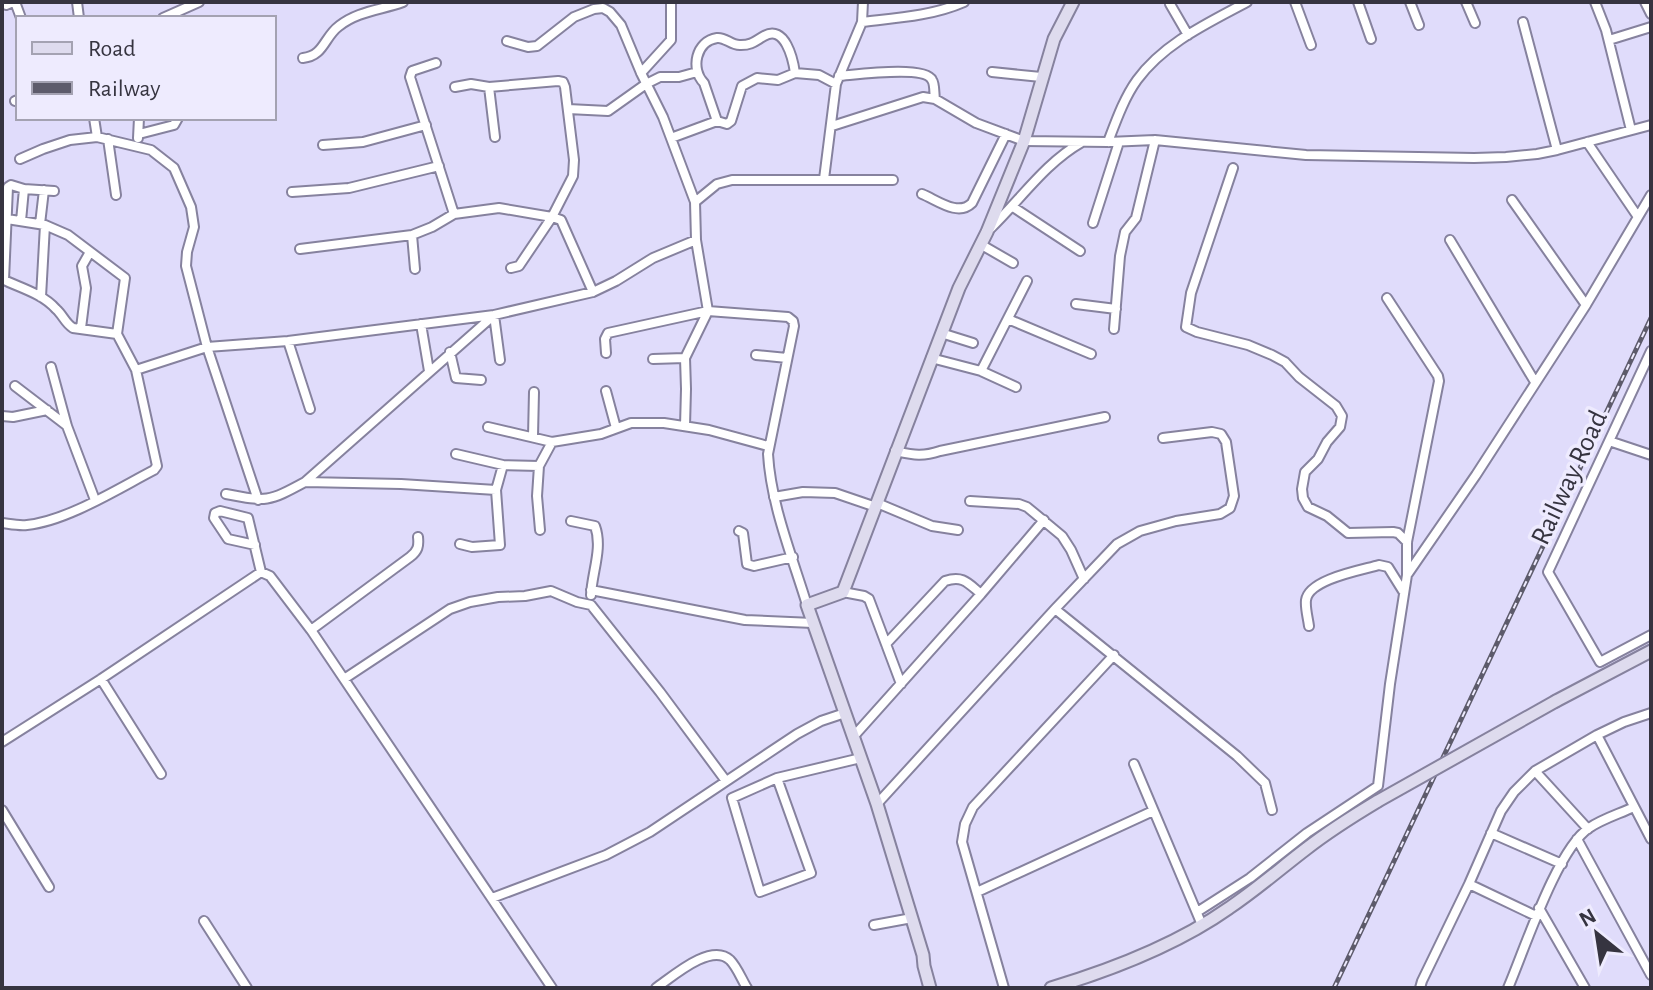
<svg xmlns="http://www.w3.org/2000/svg" width="1653" height="990" viewBox="0 0 1653 990" font-family="'Alegreya Sans',sans-serif">
	<rect width="100%" height="100%" fill="#e0dcfb"/>
	<g fill="none" stroke-linecap="round" stroke-linejoin="round">
		<defs>
			<path id="street" d="M15,2L21,18
				M77,2L79,18
				M1295,2L1311,45
				M1358,2L1371,39
				M1410,2L1419,25
				M1466,2L1475,23
				M1595,2L1606,30L1631,130
				M1645,2L1651,14
				M2,3L6,5L13,2
				M1170,4L1188,35
				M163,18L199,2
				M862,22C896,18 932,16 964,2
				M1523,22L1557,150
				M1609,40L1651,27
				M507,41L528,47L537,46L574,17L594,9L603,8L610,12L621,25L641,73L663,117L695,202L696,240L708,311L685,358L686,389L685,426
				M303,58C324,56 324,37 339,26C358,11 381,10 403,2
				M436,63L412,71L410,77L454,214
				M992,72L1041,77
				M641,73L671,40V2
				M839,76C854,75 925,65 932,80C935,84 934,94 935,99
				M455,87L471,84L489,87L558,81L563,82L565,87L574,160L573,176L552,217L519,266L511,268
				M489,87L495,137
				M15,101L18,100
				M568,109L608,111L646,84L660,77H679L697,72
				M94,118L97,137
				M717,121L704,83C690,69 696,41 717,38C726,37 731,46 741,45C752,45 755,41 764,36C785,24 793,59 795,73
				M832,126L923,97L935,99L976,123L1024,141L1108,142L1155,140L1306,155L1474,158L1506,157L1537,154L1557,150L1651,125
				M139,134L174,125L178,118
				M138,138L139,118
				M671,138L717,121L727,124L731,121L742,86L757,78L778,80L795,73L819,75L836,84
				M108,139L116,195
				M1108,142C1116,121 1124,98 1137,80C1164,43 1208,23 1247,2
				M1587,142L1638,217
				M323,145L363,142L426,125
				M20,159L43,149L70,140L97,137L151,150L174,168L191,207L194,227L187,252L186,266L207,347L258,500
				M1233,168L1191,293L1186,327L1197,332L1248,345L1272,355L1285,362L1299,377L1336,406L1342,416L1340,427L1327,442L1318,459L1305,472L1302,489L1303,498L1308,507L1327,516L1348,533L1393,532L1398,533L1407,542
				M824,179L836,84L862,22L863,2
				M54,191L24,189L11,185L8,187L4,280C21,288 43,294 56,309C63,315 65,323 73,328L117,334
				M292,192L349,188L439,166
				M922,194C937,200 958,217 972,203L1006,134
				M1512,200L1586,305
				M695,202L717,184L732,180H893
				M1013,207L1080,251
				M7,219L45,225L68,235L125,278L117,334L136,370L207,347L288,341L494,315L593,292L616,281L653,258L696,240
				M21,221L24,189
				M1093,223L1119,142
				M40,224L44,190
				M991,228C1021,199 1045,163 1082,142
				M412,235L415,269
				M1450,240L1535,382
				M980,244L1013,263
				M300,249L412,235L432,227L454,214L499,208L552,217L561,220L593,292
				M41,297L45,225
				M1387,298L1438,376L1439,381L1407,542V574
				M1076,304L1116,309
				M494,315L500,360
				M1008,319L1091,354
				M421,324L429,371
				M81,328L86,288L82,266L90,252
				M1114,329L1120,256L1125,232L1136,218L1155,140
				M941,333L973,343
				M288,341L310,409
				M1651,351L1548,572L1600,662L1651,635
				M450,352L456,378L481,380
				M606,353L605,339L608,333L708,311L788,317L793,321L794,326L768,454C771,505 792,556 807,605
				M756,355L787,358
				M931,358L981,371L1016,387
				M653,359L685,358
				M51,367L67,426L95,500
				M981,371L1027,281
				M15,386L66,425
				M606,391L616,428
				M2,416L13,417L47,410
				M488,427L552,442L601,434L631,423H664L709,430L768,446
				M533,436L534,392
				M1609,441L1651,455
				M895,451C914,455 922,457 940,451L1105,417
				M456,454L503,465L539,466
				M306,482L401,484L496,490
				M226,494C267,502 268,502 305,482L493,316
				M774,497L803,492L835,493L876,507
				M970,501L1019,504L1027,507L1062,536L1071,550L1084,579
				M877,503L932,526L958,530
				M571,521L595,526C603,548 592,572 591,595
				M2,523C10,524 19,526 27,525C67,521 119,488 154,470L157,466L136,370
				M540,530L537,496L539,466L552,442
				M739,531L743,533L747,564L754,566L793,557
				M460,544L472,547L500,545L496,490L503,465
				M255,545L228,539L214,518L215,513L220,511L248,518L261,572
				M591,590L745,620L813,623
				M843,592L864,596L869,599L901,684
				M1055,609L1237,756L1265,783L1272,810
				M1309,626C1308,618 1305,608 1306,600C1309,579 1362,570 1379,565L1388,567L1403,591
				M311,630L410,557C418,551 419,546 418,537
				M886,644L945,581C963,575 968,583 981,594
				M101,679L161,774
				M344,679L450,609L470,602L498,597L525,596L551,591L577,602L591,605L660,692L726,781
				M1597,735L1651,839
				M854,736L981,594L1044,520
				M2,742L101,679L261,572L270,576L311,630L552,988
				M1134,764L1202,925
				M1535,771L1588,829
				M777,778L811,873L760,892L732,798L777,778L861,758
				M877,804L1055,609L1117,544L1140,531L1176,521L1220,514L1230,508L1234,496L1226,442L1221,434L1212,432L1163,438
				M2,810L49,887
				M1491,833L1562,864
				M1577,839L1651,975
				M1469,884L1536,916
				M977,892L1153,811
				M492,898L606,855L650,832L797,734L821,721L845,713
				M1539,908L1585,988
				M1197,912L1250,878L1307,833L1378,786L1390,684L1407,575L1476,475L1586,305L1651,195
				M204,921L247,988
				M874,925L912,918
				M656,988C672,977 711,942 730,960C737,967 742,980 747,988
				M1004,988L962,842L965,824L973,807L1114,655
				M1420,988L1422,981L1469,884L1501,811L1514,792L1535,771L1597,735L1624,722L1651,713
				M1508,988C1524,951 1557,849 1589,828C1602,819 1619,814 1634,807"/>
			<path id="secondary" d="M1556,701L1651,651
				M930,988L924,966L923,955L877,804L807,605L843,592L959,288L987,232L1024,141L1054,39L1073,2
				M1051,988C1111,970 1178,944 1229,908C1256,890 1281,868 1306,849C1329,831 1353,816 1378,801"/>
		</defs>
		<!-- street casing -->
		<use href="#street" stroke="#86829e" stroke-width="12"/>
		<!-- secondary casing -->
		<use href="#secondary" stroke="#86829e" stroke-width="15"/>
		<!-- street -->
		<use href="#street" stroke="#fff" stroke-width="8"/>
		<!-- secondary -->
		<use href="#secondary" stroke="#dedbee" stroke-width="11"/>
		<defs>
			<path id="rail" d="M1334,988L1651,318"/>
		</defs>
		<!-- rail casing -->
		<use href="#rail" stroke="#5d5b6b" stroke-width="5"/>
		<!-- rail -->
		<use href="#rail" stroke="#eeebfe" stroke-width="2" stroke-dasharray="6" stroke-linecap="butt"/>
		<defs>
			<path id="secondary-bridge" d="M1378,801L1556,701"/>
		</defs>
		<!-- secondary-bridge casing -->
		<use href="#secondary-bridge" stroke="#86829e" stroke-width="15" stroke-linecap="butt"/>
		<!-- secondary-bridge -->
		<use href="#secondary-bridge" stroke="#dedbee" stroke-width="11"/>
	</g>
	<g text-anchor="middle" stroke-width="7" stroke-linejoin="round" paint-order="stroke">
		<!-- street labels -->
		<g font-size="28" fill="#363440" stroke="#eeebfe">
			<text transform="translate(1568 477) rotate(-65)" y="10">Railway Road</text>
		</g>
	</g>
	<!-- border -->
	<rect width="1653" height="990" fill="none" stroke="#363440" stroke-width="8"/>
	<!-- legend -->
	<rect x="16" y="16" width="260" height="104" fill="#eeebfe" stroke="#a4a2b2" stroke-width="2"/>
	<rect x="32" y="42" width="40" height="12" fill="#dedbee" stroke="#a4a2b2" stroke-width="2"/>
	<text x="88" y="56" font-size="24" fill="#363440">Road</text>
	<rect x="32" y="82" width="40" height="12" fill="#5d5b6b" stroke="#a4a2b2" stroke-width="2"/>
	<text x="88" y="96" font-size="24" fill="#363440">Railway</text>
	<!-- north arrow -->
	<g transform="translate(1597 934) rotate(330)" stroke="#eeebfe" stroke-width="6" paint-order="stroke">
	<path d="M0-6L14 30L0 20L-14 30Z" fill="#363440"/>
	<text y="-12" font-size="22" font-weight="bold" text-anchor="middle" fill="#363440">N</text>
	</g>
</svg>
